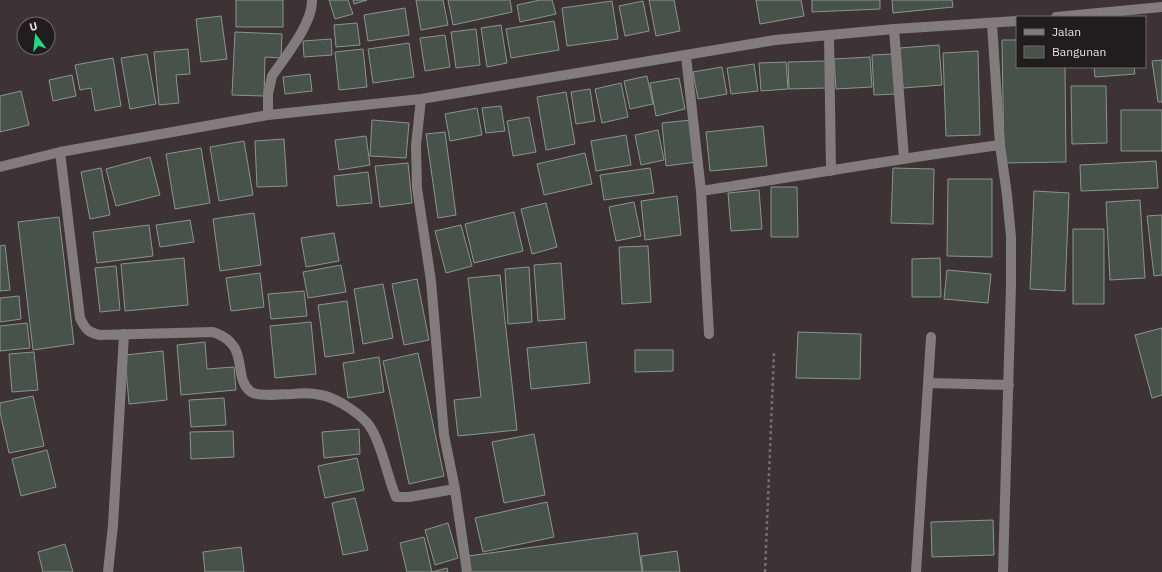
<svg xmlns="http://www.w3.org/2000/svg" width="1162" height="572" viewBox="0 0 1162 572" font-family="'IBM Plex Sans',sans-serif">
	<rect width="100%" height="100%" fill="#3d3337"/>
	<!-- building -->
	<path fill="#47524b" stroke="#8a958e" d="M236,0H283V27H236Z
		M329,0H348L353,14L335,19Z
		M353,0H367L354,4Z
		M416,0H443L448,25L421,30Z
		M448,0H510L512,12L453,25Z
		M540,0H552L556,14L520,22L517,5Z
		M649,0H674L680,31L656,36Z
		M756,0H801L804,16L760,24Z
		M812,0H880V9L812,12Z
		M892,0H952L953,7L893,13Z
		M612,1L618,39L567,46L562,8Z
		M643,1L649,31L625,36L619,6Z
		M405,8L409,35L368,41L364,15Z
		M221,16L227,59L201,62L196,19Z
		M554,21L559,50L511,58L506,29Z
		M357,23L360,45L336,47L334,25Z
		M501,25L507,63L487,67L481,28Z
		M476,29L480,65L456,68L451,32Z
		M235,32L282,34L281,58L265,57L264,96L232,95Z
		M445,35L450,67L425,71L420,38Z
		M331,39L332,55L304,57L303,41Z
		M1002,40H1017V67H1065L1066,162L1004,163Z
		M409,43L414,77L373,83L368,49Z
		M939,45L942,85L903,88L900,48Z
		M188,49L190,74L176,75L179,103L159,105L154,52Z
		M363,49L367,87L339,90L335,52Z
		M978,51L980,135L946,136L943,53Z
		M147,54L156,104L130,109L121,58Z
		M893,54L895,94L874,95L872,55Z
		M870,57L872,87L836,89L834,59Z
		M113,58L121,106L95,111L91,88L80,90L75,65Z
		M1162,60V102H1158L1152,61Z
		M826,61L827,88L789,89L788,62Z
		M786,62L788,89L761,91L759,63Z
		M754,64L758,91L731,94L727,68Z
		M722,67L727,94L698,99L693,72Z
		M1094,67H1134L1135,74L1095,77Z
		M310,74L312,91L285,94L283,77Z
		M72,75L76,96L53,101L49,80Z
		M647,76L653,104L630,109L624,81Z
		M679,78L685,109L656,116L650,83Z
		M621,83L628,117L602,123L595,89Z
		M1071,86H1106L1107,143L1072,144Z
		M590,89L595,121L576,124L571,92Z
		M21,91L29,125L0,132V96Z
		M566,92L575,144L546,150L537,97Z
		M501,106L505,131L486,133L482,108Z
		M477,108L482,135L450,141L445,114Z
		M1121,110H1162V151H1121Z
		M529,117L536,152L513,156L507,121Z
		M372,120L409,123L406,158L370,156Z
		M691,120L696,162L666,166L662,123Z
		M763,126L767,166L710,171L706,132Z
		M658,130L664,160L641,165L635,135Z
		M445,132L456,215L438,218L426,134Z
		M626,135L631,165L596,171L591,141Z
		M366,136L370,165L339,170L335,140Z
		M284,139L287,186L257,187L255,141Z
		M244,141L253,195L219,201L210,147Z
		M201,148L210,203L175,209L166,154Z
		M585,153L592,184L544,195L537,164Z
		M150,157L160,195L116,206L106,169Z
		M1156,161L1158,188L1081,191L1080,165Z
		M408,163L412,203L380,207L375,166Z
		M101,168L110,215L90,219L81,172Z
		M650,168L654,193L604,200L600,175Z
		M893,168L934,169L933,224L891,223Z
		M368,172L372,203L337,206L334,176Z
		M948,179H992V257L947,256Z
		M771,187H797L798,237H771Z
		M759,190L762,229L731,231L728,193Z
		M1034,191L1069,193L1065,291L1030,289Z
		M677,196L681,235L645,240L641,201Z
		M1140,200L1145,278L1110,280L1106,202Z
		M634,202L641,236L616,241L609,207Z
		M546,203L557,247L532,254L521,209Z
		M514,212L523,251L474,263L465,224Z
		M254,213L261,265L220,271L213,219Z
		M1162,215V275L1154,276L1147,216Z
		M59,217L74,344L33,350L18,222Z
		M190,220L194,242L160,247L156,225Z
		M149,225L153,256L97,263L93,232Z
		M461,225L472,266L446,273L435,231Z
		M1073,229H1104V304H1073Z
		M334,233L339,261L306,267L301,238Z
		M5,245L10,290L0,291V246Z
		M648,246L651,302L622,304L619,247Z
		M184,258L188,305L125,311L121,264Z
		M940,258L941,297H912V259Z
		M561,263L565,319L538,321L534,265Z
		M341,265L346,292L308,298L303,272Z
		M116,266L120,310L100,312L95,268Z
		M529,267L532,322L508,324L505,269Z
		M947,270L991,274L988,303L944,299Z
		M260,273L264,307L231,311L226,278Z
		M500,275L517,430L458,436L454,400L481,397L468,278Z
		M417,279L429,340L404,345L392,284Z
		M383,284L393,338L363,344L354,289Z
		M304,291L307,316L271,319L268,294Z
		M19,296L21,319L0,322V298Z
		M347,301L354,353L325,357L318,305Z
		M311,322L316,374L275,378L270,326Z
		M27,323L30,348L0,351V326Z
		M1162,328V395L1152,398L1135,335Z
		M798,332L861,334L860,379L796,378Z
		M205,342L207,369L234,367L236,390L181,395L177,345Z
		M586,342L590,383L531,389L527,348Z
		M635,350H673V371L635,372Z
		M163,351L167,400L129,404L125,355Z
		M34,352L38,390L12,392L9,354Z
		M418,353L444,476L409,484L383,361Z
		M379,357L384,392L348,398L343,363Z
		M33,396L44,446L9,453L0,412V403Z
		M224,398L226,425L191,427L189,400Z
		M359,429L360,454L324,458L322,432Z
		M233,431L234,457L191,459L190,432Z
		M534,434L545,495L504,503L492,442Z
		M47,450L56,487L21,496L12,459Z
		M357,458L364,490L325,498L318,466Z
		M355,498L368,550L343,555L332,503Z
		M547,502L554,537L483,552L475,518Z
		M993,520L994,555L932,557L931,522Z
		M448,523L458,558L435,565L425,530Z
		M637,533L642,572H470L468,556Z
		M424,537L432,572L447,568L448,572H407L400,543Z
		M65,544L73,572H43L38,552Z
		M241,547L244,572H205L203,552Z
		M677,551L680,572H643L641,556Z"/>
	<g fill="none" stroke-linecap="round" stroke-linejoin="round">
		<!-- path -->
		<path stroke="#756c70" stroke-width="2.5" stroke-dasharray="3 3" stroke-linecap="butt" d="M765,572L774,353"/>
		<!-- minor -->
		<path stroke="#827c7e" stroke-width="10" d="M1056,17L1162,7
			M992,24L1000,145L1007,195L1011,237V285L1003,572
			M894,29L904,158
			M829,36L831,171
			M686,56L701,191L709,334
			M421,99L416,145L417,188L431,281L444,435L455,489L467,572
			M268,115V94L272,76C285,57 313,23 312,0
			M60,152L80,318C85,329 89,333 100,335L213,332C252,345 231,377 251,392C259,397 284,394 293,394C302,393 312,393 321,395C337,398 365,416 372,430C383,449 387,476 396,497H409L455,489
			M0,167L60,152L268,115L421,99L775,40L894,29L1017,21
			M701,191C801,176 900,158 1000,145
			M928,383L1009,385
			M108,572L113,525L124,334
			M916,572L931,337"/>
	</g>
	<!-- legend -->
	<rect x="1016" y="16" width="130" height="52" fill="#211c1e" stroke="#716b6d"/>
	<rect x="1024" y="29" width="20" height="6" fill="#827c7e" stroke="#716b6d"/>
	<text x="1052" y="36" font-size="12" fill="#e8e1e3">Jalan</text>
	<rect x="1024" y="46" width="20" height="12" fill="#47524b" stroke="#716b6d"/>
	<text x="1052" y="56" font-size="12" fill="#e8e1e3">Bangunan</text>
	<!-- north arrow -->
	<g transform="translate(36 36) rotate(345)"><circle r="19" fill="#211c1e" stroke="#716b6d"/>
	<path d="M0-3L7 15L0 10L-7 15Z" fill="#23d886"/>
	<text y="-6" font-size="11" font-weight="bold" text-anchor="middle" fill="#e8e1e3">U</text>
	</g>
</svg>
